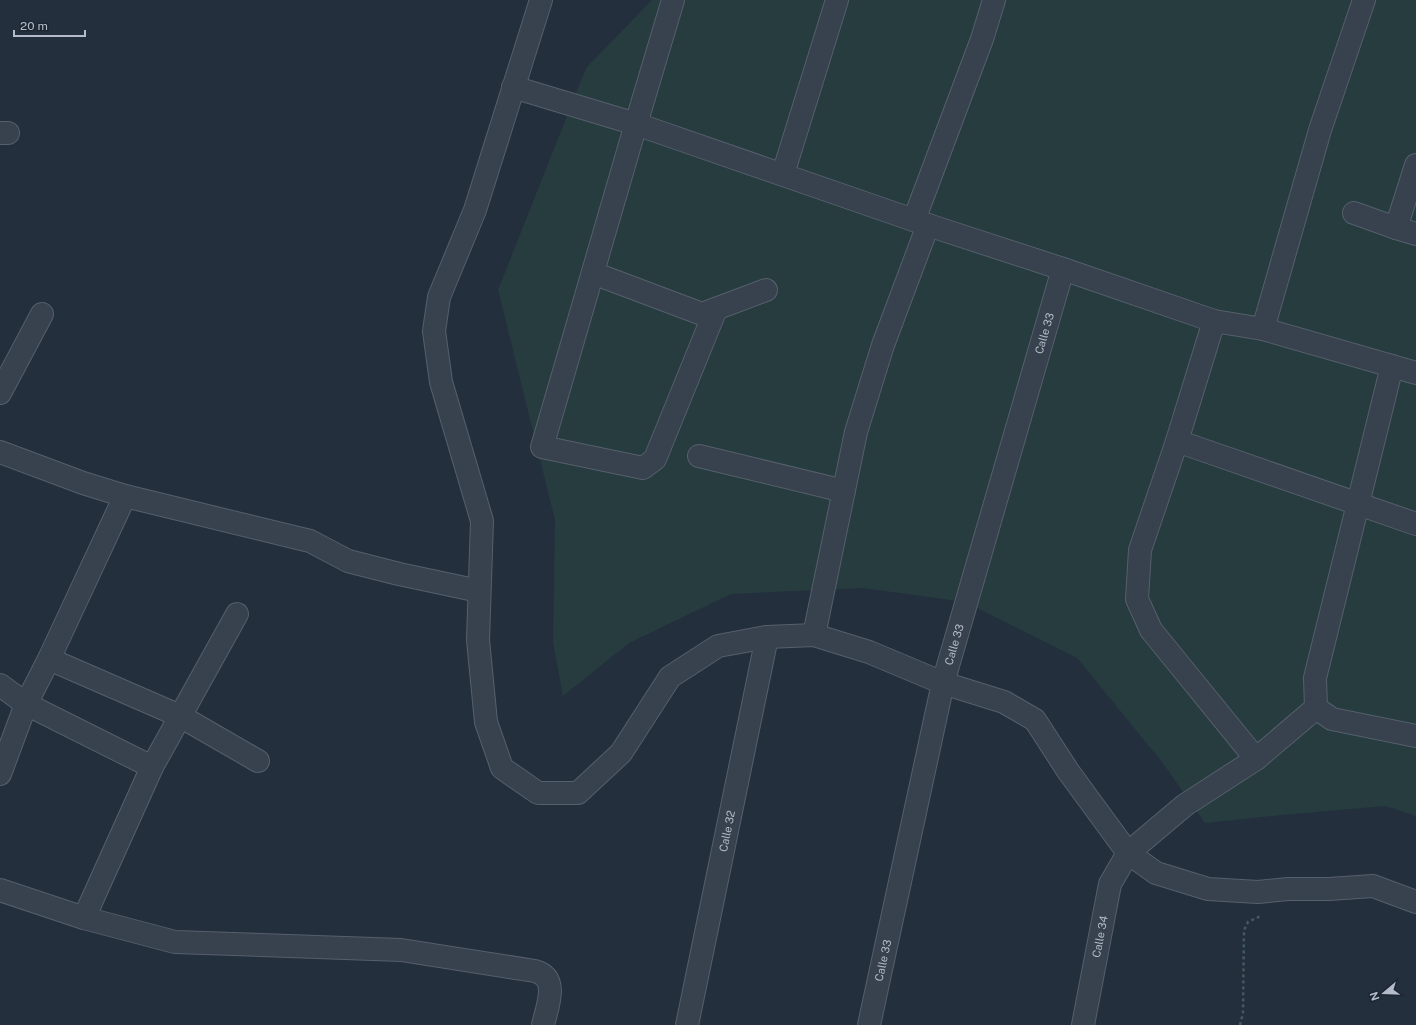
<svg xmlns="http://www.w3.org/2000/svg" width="1416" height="1025" viewBox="0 0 1416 1025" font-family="'Public Sans',sans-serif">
	<rect width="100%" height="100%" fill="#242f3e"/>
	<!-- green -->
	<path fill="#263c3f" d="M652,0H1416V816L1385,806L1282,815L1205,823L1162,762L1077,658L965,602L863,588L731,594L629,643L563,696L553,642L555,520L498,290L586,68Z"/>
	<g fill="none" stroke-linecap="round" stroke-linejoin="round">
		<defs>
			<g id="minor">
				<path d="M673,0L636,124L542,447L643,468L655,459L716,309"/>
				<path d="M513,87L636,124L928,225L1063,269L1214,321L1263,329L1416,373"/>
				<path d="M0,133H8"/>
				<path d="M783,174L837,0"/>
				<path d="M1354,213L1396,228L1416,234"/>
				<path d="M914,220L982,39L994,0"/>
				<path d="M1396,228L1416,165"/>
				<path d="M593,273L702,314L766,290"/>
				<path d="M1214,321L1177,441L1140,550L1137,599L1151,630L1256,759"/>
				<path d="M1263,329L1320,130L1364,0"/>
				<path d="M0,393L42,314"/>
				<path d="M1177,441L1416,524"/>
				<path d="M0,452L83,483L125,496L310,541L348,561L399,574L479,591"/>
				<path d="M699,456L844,491"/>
				<path d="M814,635L856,432L883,345L928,225"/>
				<path d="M49,659L180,716L258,761"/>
				<path d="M0,685L26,704L152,767"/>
				<path d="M1316,708L1315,678L1392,366"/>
				<path d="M1316,708L1332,719L1416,736"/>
				<path d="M0,774L26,704L49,659L125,496"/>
				<path d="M0,890L84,918L175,942L401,950L535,971C560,978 547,1007 543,1025"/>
				<path d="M84,918L152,767L237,614"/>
				<path id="s1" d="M687,1025L767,637"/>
				<path id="s2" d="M869,1025L943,683L1063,269"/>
				<path id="s3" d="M1083,1025L1110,884L1128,853L1185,805L1256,759L1316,708"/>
			</g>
			<path id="tertiary" d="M541,0L475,210L439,297L434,331L441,382L482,521L478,640L486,722L502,768L538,793H578L621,753L670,677L718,646L767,637L814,635L869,652L943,683L1004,702L1035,720L1068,771L1128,853L1156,873L1208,889L1258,892L1288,889H1329L1373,886L1416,902"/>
		</defs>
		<!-- minor casing -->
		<use href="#minor" stroke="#565f6c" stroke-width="24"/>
		<!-- tertiary casing -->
		<use href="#tertiary" stroke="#565f6c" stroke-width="24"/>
		<!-- path -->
		<path stroke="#44595c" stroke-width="2.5" stroke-dasharray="3 3" stroke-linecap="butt" d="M1240,1025L1243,1013L1244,930L1248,922L1261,916"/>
		<!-- minor -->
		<use href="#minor" stroke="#38414e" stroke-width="22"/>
		<!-- tertiary -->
		<use href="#tertiary" stroke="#38414e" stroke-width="22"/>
	</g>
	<g text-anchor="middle" stroke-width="4" stroke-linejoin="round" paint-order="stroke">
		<!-- street labels -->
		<g font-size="11" fill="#b4bcc9" stroke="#1d2633">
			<text dy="4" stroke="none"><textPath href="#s2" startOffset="714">Calle 33</textPath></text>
			<text dy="4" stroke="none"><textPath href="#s2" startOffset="390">Calle 33</textPath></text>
			<text dy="4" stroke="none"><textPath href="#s1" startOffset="198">Calle 32</textPath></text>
			<text dy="4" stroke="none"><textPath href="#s3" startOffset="90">Calle 34</textPath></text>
			<text dy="4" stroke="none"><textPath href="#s2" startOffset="66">Calle 33</textPath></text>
		</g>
	</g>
	<!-- north arrow -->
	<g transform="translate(1384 993) rotate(251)" stroke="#1d2633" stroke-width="3" paint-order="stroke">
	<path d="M0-3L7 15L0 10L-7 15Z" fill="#b4bcc9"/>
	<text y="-6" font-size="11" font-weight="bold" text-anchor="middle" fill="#b4bcc9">N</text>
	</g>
	<!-- scale -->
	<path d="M14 30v6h71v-6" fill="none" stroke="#b4bcc9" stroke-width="2"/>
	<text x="20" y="30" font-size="12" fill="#b4bcc9" stroke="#1d2633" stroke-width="3" paint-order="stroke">20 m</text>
</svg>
